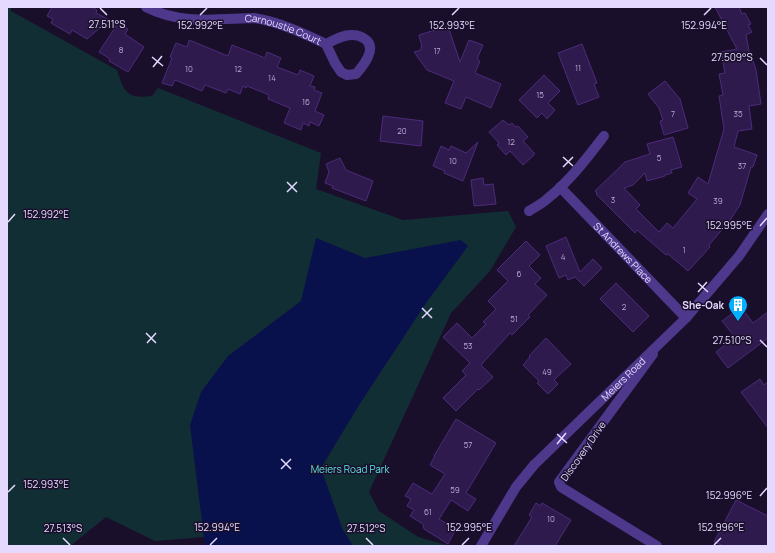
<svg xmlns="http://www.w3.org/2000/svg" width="775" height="553" viewBox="0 0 775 553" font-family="Manrope,sans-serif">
	<rect width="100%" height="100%" fill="#1a0f2b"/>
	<!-- green -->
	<path fill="#122e35" d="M7,7H11V11L117,70C124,92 127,99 152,96L158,88L321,153L316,189L403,220L508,211L516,227L490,271L451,313L369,492L379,511L418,537L450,546H205L204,537L155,541L106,517L70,546H7Z"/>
	<!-- water -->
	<path fill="#08114b" d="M316,238L365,258L461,240L468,246L426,303L359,405L321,468L342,528L353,546H205L190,425L201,392L228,356L301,301Z"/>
	<!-- building -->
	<path fill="#2f1a4d" stroke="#4c2b7a" d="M52,7H92L97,10L96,13L109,20L87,39L72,30L70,34L51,23L53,19L47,16Z
		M715,7H739L742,14L745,13L751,24L748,25L752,32L746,35L751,61H753L756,70L761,104L749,106L752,129L738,131L734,147L757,155L753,167H751L740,205L730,220L709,245L710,247L688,271L668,254L666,255L637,230L635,233L596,194L597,193L595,191L625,162L650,154L647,144L673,137L682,167L671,170L672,173L665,175V176L647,181L645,173L633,185L624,188L640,205L636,209L659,232L667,223L673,228L697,199L688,193L698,177L708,184L724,129L719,96L723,95L719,74L725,73L721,52L737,49Z
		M118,23L128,29L125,34L144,47L128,72L109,61L110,59L99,52Z
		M448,26L460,62L469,40L483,45L477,59L480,61L475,73L501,84L491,108L466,97L461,109L445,103L454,81L427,70L414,52L421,50V47H422L419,35Z
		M189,40L228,56L232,45L265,58L267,52L281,58L277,67L298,75L300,70L314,76L310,86L315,87L314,90L322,93L315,111L324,115L319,126L310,122L309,126L303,123L301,130L284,123L290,108L268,99L269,95L247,86L246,88L243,86L240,94L228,89L226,93L205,85L202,91L175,80L172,86L162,83L172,58L170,57L176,43L187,47Z
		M582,44L597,83L594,84L599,97L578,105L558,53Z
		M544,75L560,91L548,103L555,110L547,119L542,113L537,118L519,100Z
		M665,81L680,99L688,128L664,135L660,121L663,120L659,108L648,94Z
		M383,116L423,121L421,146L380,141Z
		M503,120L509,125L512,123L516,127L518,126L528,137L523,141L535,154L523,165L510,151L506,155L497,145L499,143L489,132Z
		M478,142L463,181L444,173L445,171L433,166L441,146L449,150L451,146L466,153Z
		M340,158L346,170L373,181L366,201L332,188L333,186L325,183L329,172L326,164Z
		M483,178L484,185L493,184L496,204L474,206L471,180Z
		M566,237L580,272L593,259L602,268L584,286L575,277L568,280L566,275L559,278L546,246Z
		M526,241L540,255L529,266L541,278L535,284L547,295L528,315L530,317L512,335L510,333L481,365L493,377L479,390L478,389L456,411L443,398L466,375L462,371L470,363L443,337L457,323L472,338L486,324L483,322L496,309L488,301L508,281L497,270Z
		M616,283L649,316L633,332L600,299Z
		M741,307L753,323L768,312V338L728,368L716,352L735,337L722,321Z
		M546,338L571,364L554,380L558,384L548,394L537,383L539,381L523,365L530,357L529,356Z
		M760,379L764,385L768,382V428L741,392Z
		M456,419L496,443L466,493L476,499L468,511L451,500L439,519L456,529L448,544L424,529L423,524L410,516L414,510L407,506L411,499L405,496L413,483L432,494L445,474L430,465L435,456H434Z
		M736,500L768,516V546H724L714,542Z
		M536,503L541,506L542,503L571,520L555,546H514L532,517L529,515Z"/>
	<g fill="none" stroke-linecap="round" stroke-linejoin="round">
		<!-- minor -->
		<g stroke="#4d388c" stroke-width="10">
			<path id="s1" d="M146,7C181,25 216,19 254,18C279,22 303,33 326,44L335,63L341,72L347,75L356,74C363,66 378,48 365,39C362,37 357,35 353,35C344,34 334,40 326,44"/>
			<path id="s2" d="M560,187L686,318"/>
			<path d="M529,211C535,207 542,204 547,199C569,182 587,158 604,136"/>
			<path d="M653,354L559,482L561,487L657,546"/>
			<path d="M481,546L516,487L534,465"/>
		</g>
		<!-- tertiary -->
		<path stroke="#4d388c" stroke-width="10" id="s3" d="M534,465L686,318L739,256L768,214"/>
	</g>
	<!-- ticks -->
	<path fill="none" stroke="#e5d9ff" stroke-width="1.5" d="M100,8L107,15M200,15L207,8M452,15L459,8M704,15L711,8M152,57L163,66M760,58L767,65M153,67L162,56M563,157L573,166M563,167L573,157M287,182L297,192M287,192L297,182M8,222L15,214M760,226L767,218M698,283L708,292M698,292L707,282M422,308L432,318M422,318L432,308M146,333L156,343M760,340L767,347M147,343L156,333M557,434L567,443M557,444L566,433M281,459L291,469M281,469L291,459M8,492L15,485M760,496L767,488M63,538L70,545M366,538L373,545M210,545L217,538M462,545L469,538M714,545L721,538"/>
	<!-- icons -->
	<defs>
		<symbol id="building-pin" viewBox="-11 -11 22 30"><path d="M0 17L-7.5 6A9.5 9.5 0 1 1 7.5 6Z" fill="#05afff" stroke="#1a0f2b"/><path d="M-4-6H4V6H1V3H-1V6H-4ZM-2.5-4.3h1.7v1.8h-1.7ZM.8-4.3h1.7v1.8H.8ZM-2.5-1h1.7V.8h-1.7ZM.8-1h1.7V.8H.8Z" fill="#fff"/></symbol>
	</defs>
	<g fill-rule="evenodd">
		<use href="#building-pin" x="727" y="294" width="22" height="30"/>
	</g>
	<g text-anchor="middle" stroke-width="3" stroke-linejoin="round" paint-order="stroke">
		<!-- number labels -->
		<g font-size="8" fill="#b8a9d2">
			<text x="121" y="53">8</text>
			<text x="437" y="54">17</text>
			<text x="578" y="71">11</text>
			<text x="189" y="72">10</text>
			<text x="238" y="72">12</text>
			<text x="272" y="81">14</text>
			<text x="540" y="98">15</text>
			<text x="306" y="105">16</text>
			<text x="673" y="117">7</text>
			<text x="738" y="117">35</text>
			<text x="402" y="134">20</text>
			<text x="511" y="145">12</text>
			<text x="659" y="161">5</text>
			<text x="453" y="164">10</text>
			<text x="742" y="169">37</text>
			<text x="613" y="203">3</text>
			<text x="718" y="204">39</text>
			<text x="684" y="253">1</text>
			<text x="563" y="260">4</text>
			<text x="519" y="277">6</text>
			<text x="624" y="310">2</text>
			<text x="514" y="322">51</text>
			<text x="468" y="349">53</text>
			<text x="547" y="375">49</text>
			<text x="468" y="448">57</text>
			<text x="455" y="493">59</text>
			<text x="428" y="515">61</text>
			<text x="551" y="522">10</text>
		</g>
		<!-- street labels -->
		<g font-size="10" fill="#e5d9ff" stroke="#1a0f2b">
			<text dy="4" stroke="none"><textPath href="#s1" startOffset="141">Carnoustie Court</textPath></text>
			<text dy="4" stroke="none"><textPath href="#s2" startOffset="91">St Andrews Place</textPath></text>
			<text dy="4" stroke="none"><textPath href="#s3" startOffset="124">Meiers Road</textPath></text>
			<text transform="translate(583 451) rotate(-55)" y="4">Discovery Drive</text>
		</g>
		<!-- poi labels -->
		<g font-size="10" font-weight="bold" fill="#e5d9ff" stroke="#1a0f2b" text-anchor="end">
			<text x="724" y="309">She-Oak</text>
		</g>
		<!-- park labels -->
		<g font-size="10" fill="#5de7e3" stroke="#1a0f2b">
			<text x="350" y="473">Meiers Road Park</text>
		</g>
	</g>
	<g font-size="10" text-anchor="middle" fill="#e5d9ff" stroke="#1a0f2b" stroke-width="3" stroke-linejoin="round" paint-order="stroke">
		<text x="107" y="28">27.511°S</text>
		<text x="200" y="29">152.992°E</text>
		<text x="452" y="29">152.993°E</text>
		<text x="704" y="29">152.994°E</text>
		<text x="732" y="61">27.509°S</text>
		<text x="46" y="218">152.992°E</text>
		<text x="729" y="229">152.995°E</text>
		<text x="732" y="344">27.510°S</text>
		<text x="46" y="488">152.993°E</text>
		<text x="729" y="499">152.996°E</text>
		<text x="217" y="531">152.994°E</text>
		<text x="469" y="531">152.995°E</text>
		<text x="721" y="531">152.996°E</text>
		<text x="63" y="532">27.513°S</text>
		<text x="366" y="532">27.512°S</text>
	</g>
	<!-- border -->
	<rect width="775" height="553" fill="none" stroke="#e5d9ff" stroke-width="16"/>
</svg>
